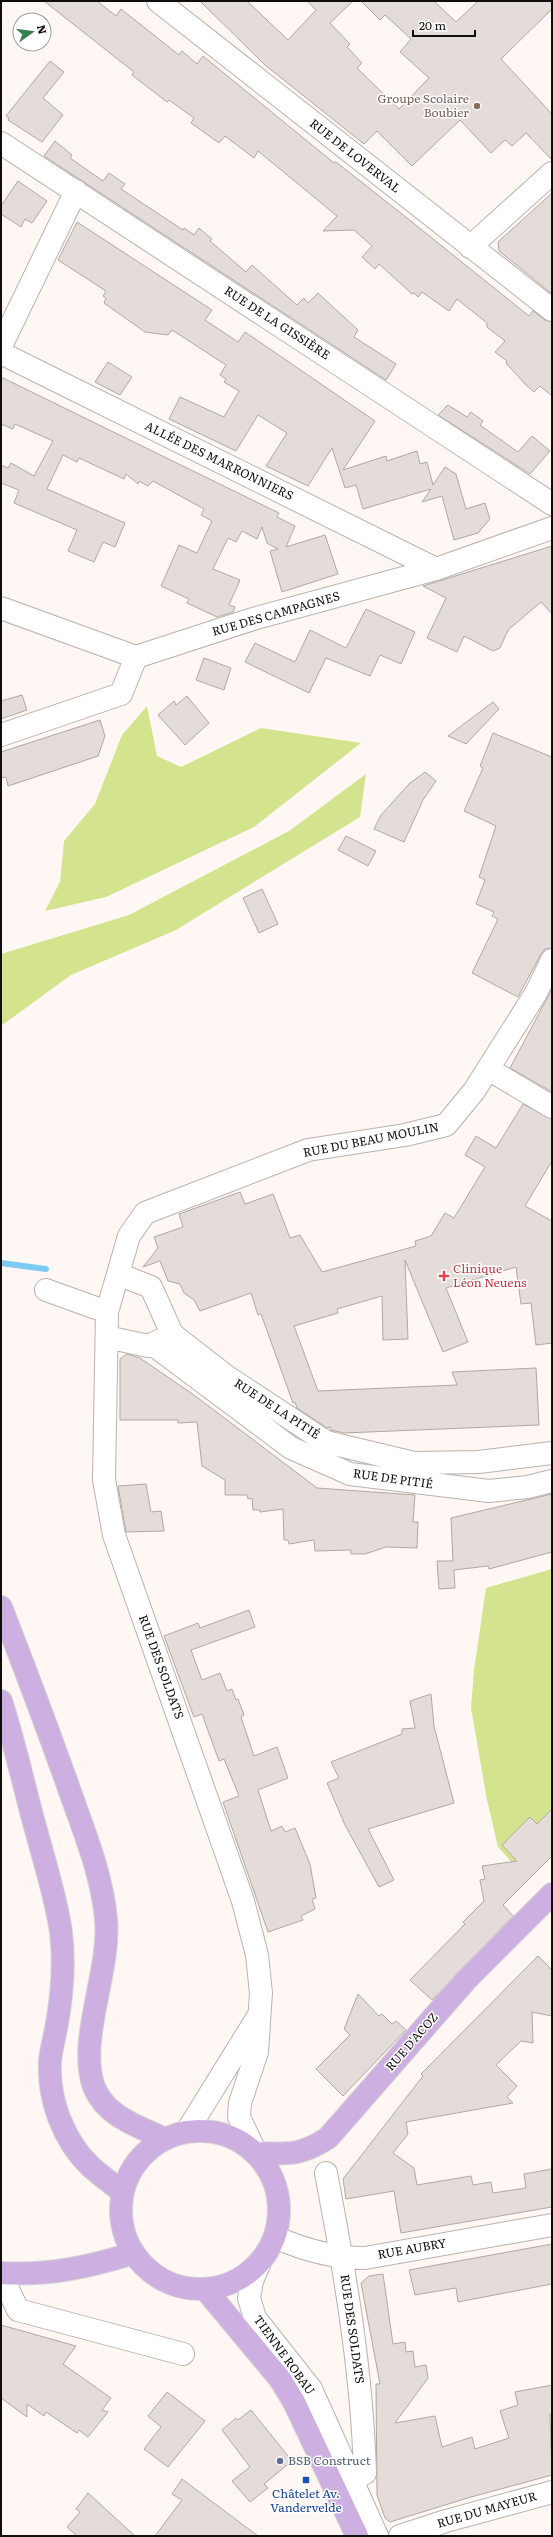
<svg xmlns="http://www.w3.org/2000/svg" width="553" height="2537" viewBox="0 0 553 2537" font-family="Literata,serif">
	<rect width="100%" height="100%" fill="#fef7f3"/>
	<!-- green -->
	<path fill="#d4e48e" d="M147,706L157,756L181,767L261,728L361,743L254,827L106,897L45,911L60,882L64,841L95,804L122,735Z
		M366,774L360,817L176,930L71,975L1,1026V954L129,915L289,831Z
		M552,1569V1841L516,1867L498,1847L487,1800L471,1708L474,1670L486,1588Z"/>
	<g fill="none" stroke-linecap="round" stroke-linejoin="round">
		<!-- stream -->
		<path stroke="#7ccbf6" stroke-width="6" d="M1,1263L46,1269"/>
	</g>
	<!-- building -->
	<path fill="#e3dcd8" stroke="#afa9a5" d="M44,1H97L116,16L121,9L179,55L182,51L197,64L203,56L334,163L336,162L402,214L529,316L533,311L545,320L552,322V396L540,386L534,392L524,383L506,363L507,361L495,352L505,341L487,327V323L457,299L449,311L422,292L418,297L414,293L412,294L379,264L375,269L362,257L372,246L354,230L323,231L337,216L258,151L254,158L225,136L219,143L191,123L194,118L169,100L167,102L132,75L134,72Z
		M200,1H247L288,40L316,10L307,1H353L330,23L350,44L347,47L362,63L357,68L399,109L429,78L400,52L411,39L385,15L380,20L361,1H434L456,22L478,1H552V9L501,59L552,114V160L526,133L512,146L505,140L491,153L460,120L412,166L377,131L364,144L265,65Z
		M50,61L64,72L43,98L63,115L42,142L8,120L9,118L6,116Z
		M55,141L72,155L70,158L103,181L109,173L125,184L121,189L183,230L184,228L194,235L199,228L212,239L210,241L246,272L252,265L297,305L304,298L308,303L318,293L358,330L354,337L396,364L386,380L44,156Z
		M18,181L47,201L32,223L25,219L21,227L1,214V206Z
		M552,193V294L499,251L498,242Z
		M77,222L212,310L205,320L238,342L245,332L375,421L343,470L386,456L387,461L417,451L420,464L427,462L433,485L445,467L456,474L466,509L485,503L490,519L478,533L454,540L442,496L422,502L431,489L363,509L356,485L345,488L332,448L308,486L266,466L287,433L258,415L236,451L169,419L180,397L224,417L239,391L224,382L226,379L220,375L226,365L172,330L168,335L145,332L104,303L106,298L103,296L106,291L58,260Z
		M108,362L132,377L120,395L95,382Z
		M1,377L279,513L277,517L295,526L286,547L325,535L338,574L282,592L270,551L278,549L267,543L262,527L257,539L242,531L236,542L228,538L213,569L240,580L229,605L235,607L233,612L217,617L187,603L189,599L161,586L179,545L197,553L212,521L201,515L204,509L153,481L148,486L139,481L138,484L126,474L124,479L79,458L77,462L63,455L47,489L125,523L115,547L103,542L94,562L68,551L77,530L14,503L19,490L1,483V465L8,468L11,463L34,476L53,441L15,424L13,429L1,424Z
		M448,405L467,417L471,412L483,421L480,425L518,452L532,436L550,451L530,474L438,415Z
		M552,546V614L541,602L508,630L500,648L493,651L464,636L457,652L427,638L446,598L423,586Z
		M366,609L415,632L401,664L380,655L370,676L326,658L309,693L245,662L255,643L295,662L310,630L346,648Z
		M204,658L231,668L224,690L196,680Z
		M22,695L27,710L1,719V701Z
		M187,696L209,723L185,745L158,715L174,701L176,705Z
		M493,702L499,709L466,744L448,736Z
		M100,720L105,736L98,756L8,786L6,777L1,778V752Z
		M493,733L552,757V948L545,949L541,954L518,997L472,973L498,919L492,916L494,912L476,904L485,880L479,877L496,826L464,811L483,768L480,766Z
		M425,772L436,781L423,800L404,842L374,829L381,815L410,783Z
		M346,836L376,851L368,866L338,850Z
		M262,889L278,924L259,933L243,898Z
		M552,989V1092L510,1068Z
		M523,1104L552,1119V1161L525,1206L552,1221V1343L536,1345L531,1303L521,1304L516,1267L446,1288L468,1342L443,1352L405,1260L408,1339L383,1340L382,1296L337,1309L338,1313L294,1326L318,1391L457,1385L452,1372L536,1368L539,1425L344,1433L331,1430L330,1427L327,1428L297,1408L295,1402L293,1403L261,1314L258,1315L251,1293L200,1311L194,1300L184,1293L180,1284L168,1281L160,1261L143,1267L158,1248L154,1237L183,1227L179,1214L240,1192L245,1204L273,1194L290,1238L300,1235L322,1272L416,1246L415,1241L431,1236L445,1213L454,1218L485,1167L465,1155L476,1136L496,1148Z
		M127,1354L140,1358L194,1395L317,1488L415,1495L413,1522H418L417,1548L386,1547L365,1554H351V1550L315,1551L314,1540L289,1544L288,1540H284L283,1509L260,1512V1510H253L252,1498L248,1499L247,1495H225V1480L202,1466L197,1422L178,1423V1420H120V1359Z
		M146,1484L151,1512L161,1511L164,1531L126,1532L118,1486Z
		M552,1494V1552L489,1569L488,1566L454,1570L455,1588L439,1589L437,1561H453L451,1518Z
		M249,1610L255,1627L191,1650L202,1680L220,1673L227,1691L232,1689L236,1700L238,1699L244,1715L241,1717L254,1756L277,1747L288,1778L258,1790L271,1831L282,1826L285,1832L295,1828L310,1864L316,1898L312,1899L315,1909L301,1916L303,1920L268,1932L223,1802L239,1796L224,1759L219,1761L202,1714L194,1717L164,1636L198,1623L200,1628Z
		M431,1694L434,1726L454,1803L368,1829L394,1880L379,1887L345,1825L327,1783L339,1778L331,1762L402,1734V1729L415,1728L410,1701Z
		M552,1809V1856L503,1905L513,1916L432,2000L410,1980L465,1924L463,1922L484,1901L480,1880L485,1879L482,1866L517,1861L502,1845L530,1817L537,1824Z
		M538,1956L552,1970V2016L532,2012L533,2043L521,2041L496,2065L517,2086L507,2097L513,2103L406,2122L408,2134L393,2153L414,2168L417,2185L471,2176L473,2185L491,2182L493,2193L526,2188L524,2174L552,2169V2207L401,2233L394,2191L346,2199L343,2179L423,2076L421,2074Z
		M358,1994L379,2016L382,2014L392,2024L396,2021L406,2030L343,2096L316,2069L350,2035L344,2029Z
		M552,2244V2284L458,2302L456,2288L415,2295L409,2270Z
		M383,2274L393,2344L405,2342L406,2352L413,2351L415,2367L426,2365L428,2378L395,2423L435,2416L442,2447L472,2437L475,2449L509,2438L500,2411L518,2405L515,2392L552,2385V2414H550L552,2475L471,2497L390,2522L385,2518L377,2495L376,2384H380L361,2283L369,2276Z
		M1,2325L76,2346L63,2364L111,2398L102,2410L108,2412L88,2437L79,2430L77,2433L46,2412L44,2416L27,2404V2417L1,2398Z
		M167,2392L205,2421L168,2467L144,2449L161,2427L148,2416Z
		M251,2410L292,2461L264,2484L268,2488L250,2502L232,2481L250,2467L222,2430L236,2418L238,2420Z
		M182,2479L258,2536H155L182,2500L172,2494Z
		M88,2493L135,2536H77L67,2527L80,2512L76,2509Z"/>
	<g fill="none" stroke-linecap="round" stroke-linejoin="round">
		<defs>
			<path id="minor" d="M158,1L552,310
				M1,143L552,504
				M470,247L552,173
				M1,346L76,191
				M1,353L436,569
				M1,608L136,657L253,619L436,569L552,528
				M1,735L121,694L136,657
				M488,1069L552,1107
				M118,1274L151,1287L172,1334L226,1376L326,1442L414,1463L479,1462L552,1453
				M46,1290L107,1312
				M107,1337L148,1346L165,1338
				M152,1344L291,1448L350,1474L489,1491L528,1487L552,1481
				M187,2131L259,2015
				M256,2153L239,2117L240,2103L257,2052L261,1993L257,1955L243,1901L114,1535L104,1480L107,1312L129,1236L145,1213L308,1150L405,1135L446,1125L474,1091L536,993L552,960
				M326,2173C345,2273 362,2371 365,2473L352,2480
				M275,2237C304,2250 333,2258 365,2258L552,2225
				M261,2260L252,2281L249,2298L255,2318L311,2389L377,2536
				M1,2275L18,2310L183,2354
				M400,2536L446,2521L552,2492"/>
			<path id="major" d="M1,1607C26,1671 50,1735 73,1800C87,1839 102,1877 106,1919C111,1971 77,2040 94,2087C106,2117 138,2126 165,2139
				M1,1701C15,1744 24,1787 36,1830C45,1864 56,1897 61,1932C65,1965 62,1997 56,2029C54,2039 51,2051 50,2061C48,2099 63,2140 90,2166C100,2175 112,2184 123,2192
				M121 2210a79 79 0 1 1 158 0a79 79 0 1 1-158 0Z
				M256,2153C288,2154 300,2156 328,2138L466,1980L552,1894
				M1,2273C48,2276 89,2267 134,2253
				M205,2289L280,2379L294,2402L357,2536"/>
		</defs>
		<!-- minor casing -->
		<use href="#minor" stroke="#b9b3af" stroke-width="24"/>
		<!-- major casing -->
		<use href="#major" stroke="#d4d4d3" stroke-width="24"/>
		<!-- minor -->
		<use href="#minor" stroke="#fff" stroke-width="22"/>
		<!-- major -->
		<use href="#major" stroke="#cdafe2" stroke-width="22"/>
	</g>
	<!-- markers -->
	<circle fill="#8d6e63" stroke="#fff" stroke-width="1.5" cx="477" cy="106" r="4"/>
	<path fill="#e0444e" stroke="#fff" stroke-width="1.5" d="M442 1270h4v4h4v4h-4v4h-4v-4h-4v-4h4z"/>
	<circle fill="#5c6f8a" stroke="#fff" stroke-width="1.5" cx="280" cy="2461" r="4"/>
	<rect fill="#1a4fb4" stroke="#fff" stroke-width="1.5" x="302" y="2476" width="8" height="8" rx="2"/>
	<g text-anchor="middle" stroke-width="3" stroke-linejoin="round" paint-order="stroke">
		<!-- education labels -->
		<g font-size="12" fill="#785e54" stroke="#fff" text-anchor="end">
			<text x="469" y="103">Groupe Scolaire<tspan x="469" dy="14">Boubier</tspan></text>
		</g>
		<!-- street labels -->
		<g font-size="12" fill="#100e0c" stroke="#fff">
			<text transform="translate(355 156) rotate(38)" y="4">RUE DE LOVERVAL</text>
			<text transform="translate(277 323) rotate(33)" y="4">RUE DE LA GISSIÈRE</text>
			<text transform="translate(219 461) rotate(26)" y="4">ALLÉE DES MARRONNIERS</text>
			<text transform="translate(276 614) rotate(-16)" y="4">RUE DES CAMPAGNES</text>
			<text transform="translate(371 1140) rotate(-11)" y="4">RUE DU BEAU MOULIN</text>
			<text transform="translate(277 1409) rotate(33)" y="4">RUE DE LA PITIÉ</text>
			<text transform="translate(393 1479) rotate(8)" y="4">RUE DE PITIÉ</text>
			<text transform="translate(161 1667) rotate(70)" y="4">RUE DES SOLDATS</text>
			<text transform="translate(412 2042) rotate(-49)" y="4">RUE D'ACOZ</text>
			<text transform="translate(412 2249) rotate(-10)" y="4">RUE AUBRY</text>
			<text transform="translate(352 2329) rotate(82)" y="4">RUE DES SOLDATS</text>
			<text transform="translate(284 2355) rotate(54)" y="4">TIENNE ROBAU</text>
			<text transform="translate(487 2510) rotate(-16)" y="4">RUE DU MAYEUR</text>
		</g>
		<!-- health labels -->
		<g font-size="12" fill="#be3a42" stroke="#fff" text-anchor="start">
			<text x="453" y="1273">Clinique<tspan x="453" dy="14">Léon Neuens</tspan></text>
		</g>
		<!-- service labels -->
		<g font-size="12" fill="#4e5e75" stroke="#fff" text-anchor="start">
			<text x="288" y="2465">BSB Construct</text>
		</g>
		<!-- transit labels -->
		<g font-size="12" fill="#164399" stroke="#fff">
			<text x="306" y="2498">Châtelet Av.<tspan x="306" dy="14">Vandervelde</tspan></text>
		</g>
	</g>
	<!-- border -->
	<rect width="553" height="2537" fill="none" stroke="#100e0c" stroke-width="4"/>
	<!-- north arrow -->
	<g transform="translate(32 32) rotate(76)"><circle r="19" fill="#ffffff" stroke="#9f9f9e"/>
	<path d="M0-3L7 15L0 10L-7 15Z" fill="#36814f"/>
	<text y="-6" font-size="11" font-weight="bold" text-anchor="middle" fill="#100e0c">N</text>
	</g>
	<!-- scale -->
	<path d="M413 30v6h62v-6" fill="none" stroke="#100e0c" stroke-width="2"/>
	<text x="419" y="30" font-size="12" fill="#100e0c" stroke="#ffffff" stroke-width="3" paint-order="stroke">20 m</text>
</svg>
